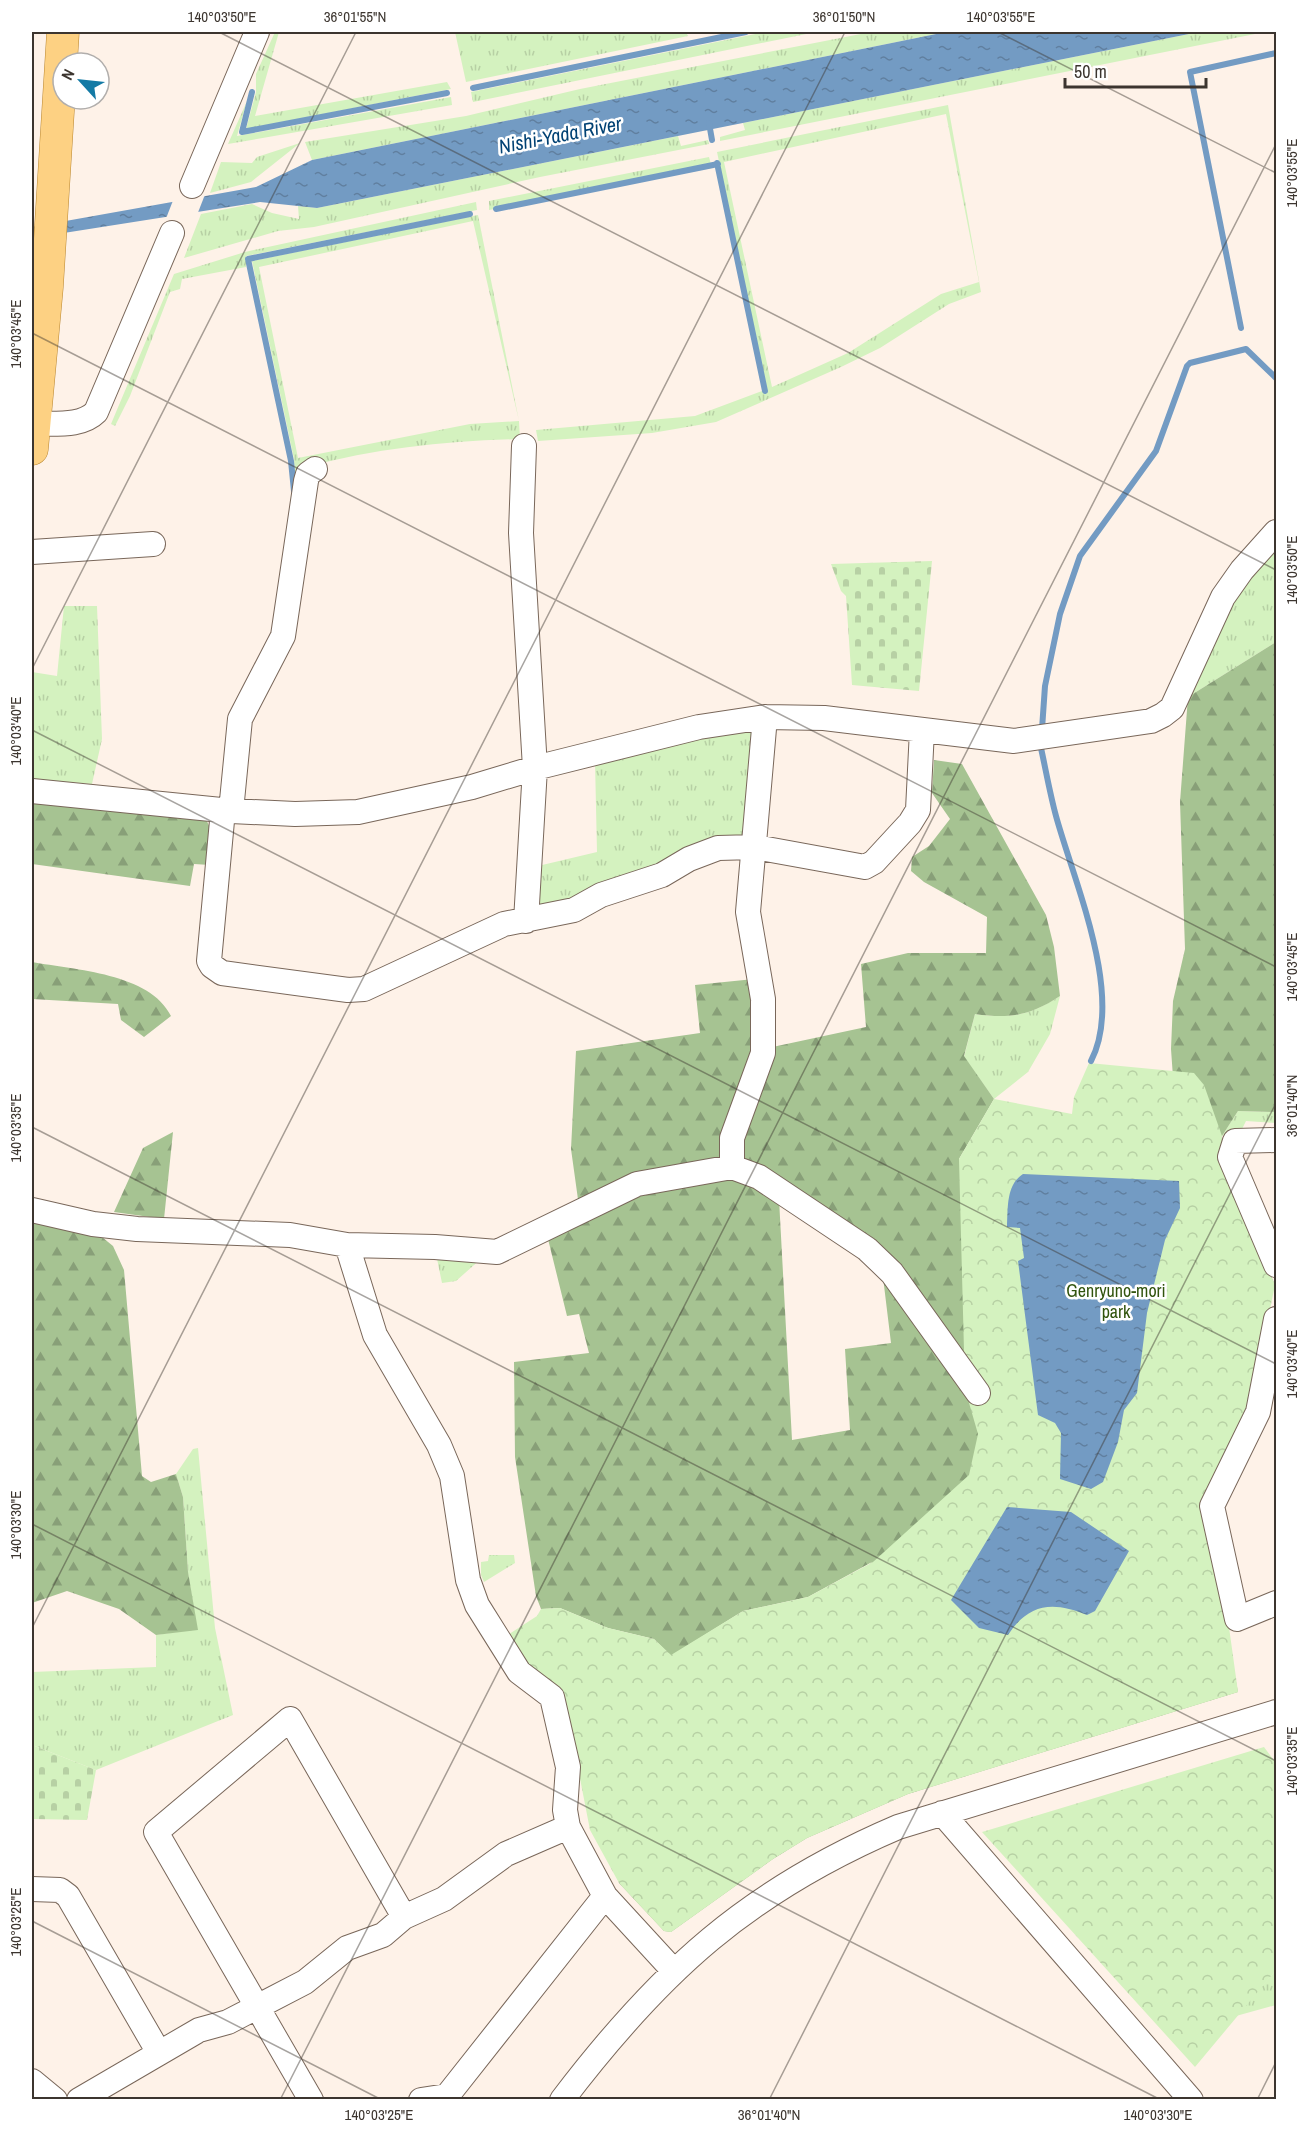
<svg xmlns="http://www.w3.org/2000/svg" width="1308" height="2131" viewBox="0 0 1308 2131" font-family="'Archivo Narrow',sans-serif">
	<defs>
		<pattern id="grass-tufts" width="24" height="20" patternUnits="userSpaceOnUse" patternTransform="scale(1.5)"><rect width="24" height="20" fill="#d4f2bf"/><path d="M3 7l-1-3M5 7V3M7 7l1-3M15 17l-1-3M17 17v-4M19 17l1-3" fill="none" stroke="#b7d0a4"/></pattern>
		<pattern id="forest-firs" width="22" height="20" patternUnits="userSpaceOnUse" patternTransform="scale(1.5)"><rect width="22" height="20" fill="#a6c392"/><path d="M5 1l3.5 6h-7zM16 11l3.5 6h-7z" fill="#889f78"/></pattern>
		<pattern id="cemetery-stones" width="16" height="16" patternUnits="userSpaceOnUse" patternTransform="scale(1.5)"><rect width="16" height="16" fill="#d4f2bf"/><path d="M2 7V4a2 2 0 0 1 4 0v3zM10 15v-3a2 2 0 0 1 4 0v3z" fill="#b7d0a4"/></pattern>
		<pattern id="park-crowns" width="20" height="18" patternUnits="userSpaceOnUse" patternTransform="scale(1.5)"><rect width="20" height="18" fill="#d4f2bf"/><path d="M2 6a3 3 0 1 1 6 0M12 15a3 3 0 1 1 6 0" fill="none" stroke="#b7d0a4"/></pattern>
		<pattern id="water-ripples" width="26" height="14" patternUnits="userSpaceOnUse" patternTransform="scale(1.5)"><rect width="26" height="14" fill="#739bc3"/><path d="M2 4q2-2 4 0t4 0M15 11q2-2 4 0t4 0" fill="none" stroke="#607f9f"/></pattern>
	</defs>
	<rect width="100%" height="100%" fill="#fef2e8"/>
	<!-- grass -->
	<path fill="url(#grass-tufts)" fill-rule="evenodd" d="M275,32H279L255,116L447,82L451,89L246,129L256,92V74Z
		M455,32H686L688,36L466,82Z
		M765,32H816L473,102L471,92Z
		M871,32H946L312,160L305,142L466,116L580,89Z
		M1199,32H1265L720,141V137L745,130L743,123Z
		M451,97L452,105L228,144L247,101L237,136Z
		M948,105L981,292L949,304L880,348L841,367L716,422L652,433L538,441L536,430L695,416L767,389L717,152ZM946,114L979,282L941,294L848,353L772,387L724,162Z
		M678,136L681,146L708,140L709,144L540,177L314,227L278,231L184,258L201,214L252,204L272,213L299,219L298,206L317,208Z
		M300,143L251,182L210,193L221,162L252,163L257,157Z
		M709,157L712,168L489,210V201Z
		M476,202L477,210L246,256V267L182,279L180,289L170,292L130,396L115,426L111,424L174,274L245,252Z
		M478,215L519,421L520,439C447,441 377,448 306,467L295,482L294,459L252,261ZM473,221L519,421L470,424L298,458L259,267Z
		M1276,544V642L1188,697L1233,596Z
		M64,606H97L102,739L92,784L32,779V672L57,676Z
		M757,729L744,837L579,901L536,906L538,866L597,852L595,761L694,738Z
		M1060,996L1050,1034L1028,1072L994,1099L964,1057L975,1014C1009,1019 1029,1016 1060,996Z
		M1238,1111L1276,1112V1123L1246,1121L1241,1131L1222,1136Z
		M436,1254L483,1257L456,1281L442,1283Z
		M198,1448L215,1628L233,1715L96,1770L32,1745V1672L156,1667V1635L197,1629L188,1573L183,1497L176,1474L193,1449Z
		M489,1555H514L515,1563L484,1582L481,1575V1562L488,1561Z
		M1276,1970V2005L1236,2016Z"/>
	<!-- forest -->
	<path fill="url(#forest-firs)" fill-rule="evenodd" d="M1276,642V1112L1238,1111L1222,1136L1221,1160L1275,1285L1202,1504L1238,1692L908,1794L807,1838L773,1859L671,1932L664,1931L619,1883L611,1827L872,1562L808,1597L743,1611L671,1656L654,1639L608,1628L560,1608L541,1609L536,1596L515,1457L514,1362L589,1353L579,1314L567,1316L548,1239L581,1221L571,1149L576,1051L700,1033L695,985L754,979L758,1050L866,1027L861,964L908,953H986L987,917L924,882L911,871L912,857L929,846L950,819L932,793L934,760L962,764L1046,915L1054,947L1060,996C1030,1016 1009,1019 975,1014L964,1056L994,1099L959,1159L1177,1134L1171,1049L1173,1001L1185,949L1180,802L1188,697ZM779,1199L882,1269L891,1343L845,1349L850,1430L792,1440Z
		M32,803L205,817L211,830L210,865L194,864L190,886L32,864Z
		M32,962C75,970 150,973 171,1016L144,1037L121,1020L118,1004L32,999Z
		M173,1132L164,1219L114,1212L143,1148Z
		M32,1218L97,1233L113,1246L124,1270L142,1476L151,1482L176,1474L183,1497L188,1572L198,1630L156,1635L119,1609L67,1591L32,1603Z"/>
	<!-- cemetery -->
	<path fill="url(#cemetery-stones)" d="M932,561L919,691L852,685L846,596L841,591L831,564Z
		M32,1745L96,1770L87,1820L32,1819Z"/>
	<!-- park -->
	<path fill="url(#park-crowns)" d="M1089,1063L1194,1073L1204,1085L1222,1136L1221,1160L1275,1285L1250,1408L1202,1504L1228,1620L1238,1692L908,1794L807,1838L773,1859L671,1932L664,1931L619,1883L590,1830L563,1691L525,1663L506,1636L537,1616L541,1609L560,1608L608,1628L654,1639L671,1655L743,1611L808,1597L873,1562L969,1475L978,1434L965,1389L959,1159L994,1099L1072,1114L1074,1097Z
		M1264,1747L1276,1763V1970L1195,2067L982,1832Z"/>
	<!-- water -->
	<path fill="url(#water-ripples)" d="M946,32H1199L317,208L260,202L32,238V227L256,187L312,160Z
		M1023,1174L1179,1181L1180,1208L1165,1240L1147,1313L1137,1393L1124,1410L1118,1442L1103,1482L1091,1489L1060,1479L1061,1433L1055,1423L1038,1415L1018,1261L1024,1258L1020,1228L1007,1227C1008,1208 1006,1185 1023,1174Z
		M1007,1507L1071,1512L1129,1551L1095,1611L1087,1615C1053,1601 1029,1603 1008,1635L979,1628L951,1600Z"/>
	<!-- pier -->
	<path fill="#fef2e8" d="M206,192L197,215L165,221L174,198Z"/>
	<g fill="none" stroke-linecap="round" stroke-linejoin="round">
		<!-- stream -->
		<path stroke="#739bc3" stroke-width="6" d="M473,88L746,32
			M252,92L242,132L447,93
			M709,123L712,140
			M717,163L765,391
			M496,209L718,164
			M1241,328L1190,72L1276,53
			M294,491L291,461L248,259L470,214
			M1042,729L1045,686L1060,614L1080,556L1156,451L1187,366L1190,363L1246,349L1276,378
			M1041,748C1046,771 1050,794 1056,816C1074,882 1125,996 1091,1061"/>
		<defs>
			<path id="minor" d="M192,186L257,32
				M35,424C55,423 81,427 96,412L172,233
				M524,446L521,533L535,768L526,921
				M32,552L153,544
				M32,791L231,811L295,814L358,812L472,787L535,768L699,727L765,717L824,718L1014,741L1151,721L1163,715L1172,708L1223,597L1242,570L1276,532
				M223,810L209,961L212,966L222,973L348,990L364,989L504,924L574,910L601,895L662,875L689,859L718,848L755,847L865,867L874,862L910,823L918,810L922,730
				M231,811L240,719L283,636L306,481L308,474L315,469
				M1276,1140L1235,1141L1230,1157L1276,1265
				M732,1167V1138L763,1053V999L748,912L765,717
				M32,1210L93,1224L137,1229L290,1235L347,1245L435,1247L497,1252L637,1184L732,1167L759,1177L867,1249L892,1273L978,1393
				M347,1245L375,1335L439,1445L452,1476L468,1580L477,1605L519,1672L552,1697L568,1767L565,1810L568,1827L605,1896L673,1970
				M1276,1319L1258,1412L1212,1506L1237,1619L1276,1603
				M942,1813L1191,2100
				M32,1889L60,1890L68,1896L159,2053
				M32,2081L55,2100
				M79,2100L199,2030L228,2022L305,1982L347,1948L383,1935L404,1917L444,1899L506,1854L568,1827
				M311,2100L156,1832L290,1719L404,1917
				M421,2100L447,2096L605,1896
				M562,2100C660,1971 748,1891 898,1827L1276,1712"/>
			<path id="major" d="M32,449L47,287L63,32"/>
		</defs>
		<!-- minor casing -->
		<use href="#minor" stroke="#79675a" stroke-width="26"/>
		<!-- major casing -->
		<use href="#major" stroke="#b98630" stroke-width="33"/>
		<!-- minor -->
		<use href="#minor" stroke="#fff" stroke-width="24"/>
		<!-- major -->
		<use href="#major" stroke="#fdd183" stroke-width="32"/>
	</g>
	<!-- ticks -->
	<path fill="none" stroke="#3c352f" stroke-width="1.5" stroke-opacity="0.45" d="M219,32L1276,570M998,32L1276,173M32,333L1276,967M32,669L356,32M32,730L1276,1364M32,1127L1276,1761M32,1524L1161,2100M32,1628L845,32M32,1921L382,2100M280,2100L1276,144M769,2100L1276,1103M1257,2100L1276,2062"/>
	<g text-anchor="middle" stroke-width="5" stroke-linejoin="round" paint-order="stroke">
		<!-- park labels -->
		<g font-size="18" fill="#31540d" stroke="#fff">
			<text x="1116" y="1297">Genryuno-mori<tspan x="1116" dy="21">park</tspan></text>
		</g>
		<!-- water labels -->
		<g font-size="20" font-style="italic" fill="#004173" stroke="#fff">
			<text transform="translate(560 135) rotate(-11)" y="7">Nishi-Yada River</text>
		</g>
	</g>
	<!-- border -->
	<rect width="1308" height="2131" fill="none" stroke="#ffffff" stroke-width="66"/>
	<!-- north arrow -->
	<g transform="translate(81 81) rotate(297)"><circle r="28" fill="#ffffff" stroke="#b1aeac" stroke-width="1.5"/>
	<path d="M0-4.5L10 22L0 15L-10 22Z" fill="#137aa5"/>
	<text y="-9" font-size="16" font-weight="bold" text-anchor="middle" fill="#3c352f">N</text>
	</g>
	<!-- scale -->
	<path d="M1065 78v9h141v-9" fill="none" stroke="#3c352f" stroke-width="3"/>
	<text x="1074" y="78" font-size="18" fill="#3c352f" stroke="#ffffff" stroke-width="4.5" paint-order="stroke">50 m</text>
	<rect x="33" y="33" width="1242" height="2065" fill="none" stroke="#3c352f" stroke-width="2"/>
	<g font-size="15" text-anchor="middle" fill="#3c352f">
		<text x="222" y="22">140°03'50"E</text>
		<text x="355" y="22">36°01'55"N</text>
		<text x="844" y="22">36°01'50"N</text>
		<text x="1001" y="22">140°03'55"E</text>
		<text transform="translate(1292 173) rotate(-90)" y="5">140°03'55"E</text>
		<text transform="translate(16 334) rotate(-90)" y="5">140°03'45"E</text>
		<text transform="translate(1292 570) rotate(-90)" y="5">140°03'50"E</text>
		<text transform="translate(16 731) rotate(-90)" y="5">140°03'40"E</text>
		<text transform="translate(1292 967) rotate(-90)" y="5">140°03'45"E</text>
		<text transform="translate(1292 1106) rotate(-90)" y="5">36°01'40"N</text>
		<text transform="translate(16 1128) rotate(-90)" y="5">140°03'35"E</text>
		<text transform="translate(1292 1364) rotate(-90)" y="5">140°03'40"E</text>
		<text transform="translate(16 1525) rotate(-90)" y="5">140°03'30"E</text>
		<text transform="translate(1292 1761) rotate(-90)" y="5">140°03'35"E</text>
		<text transform="translate(16 1922) rotate(-90)" y="5">140°03'25"E</text>
		<text x="379" y="2120">140°03'25"E</text>
		<text x="769" y="2120">36°01'40"N</text>
		<text x="1158" y="2120">140°03'30"E</text>
	</g>
</svg>
